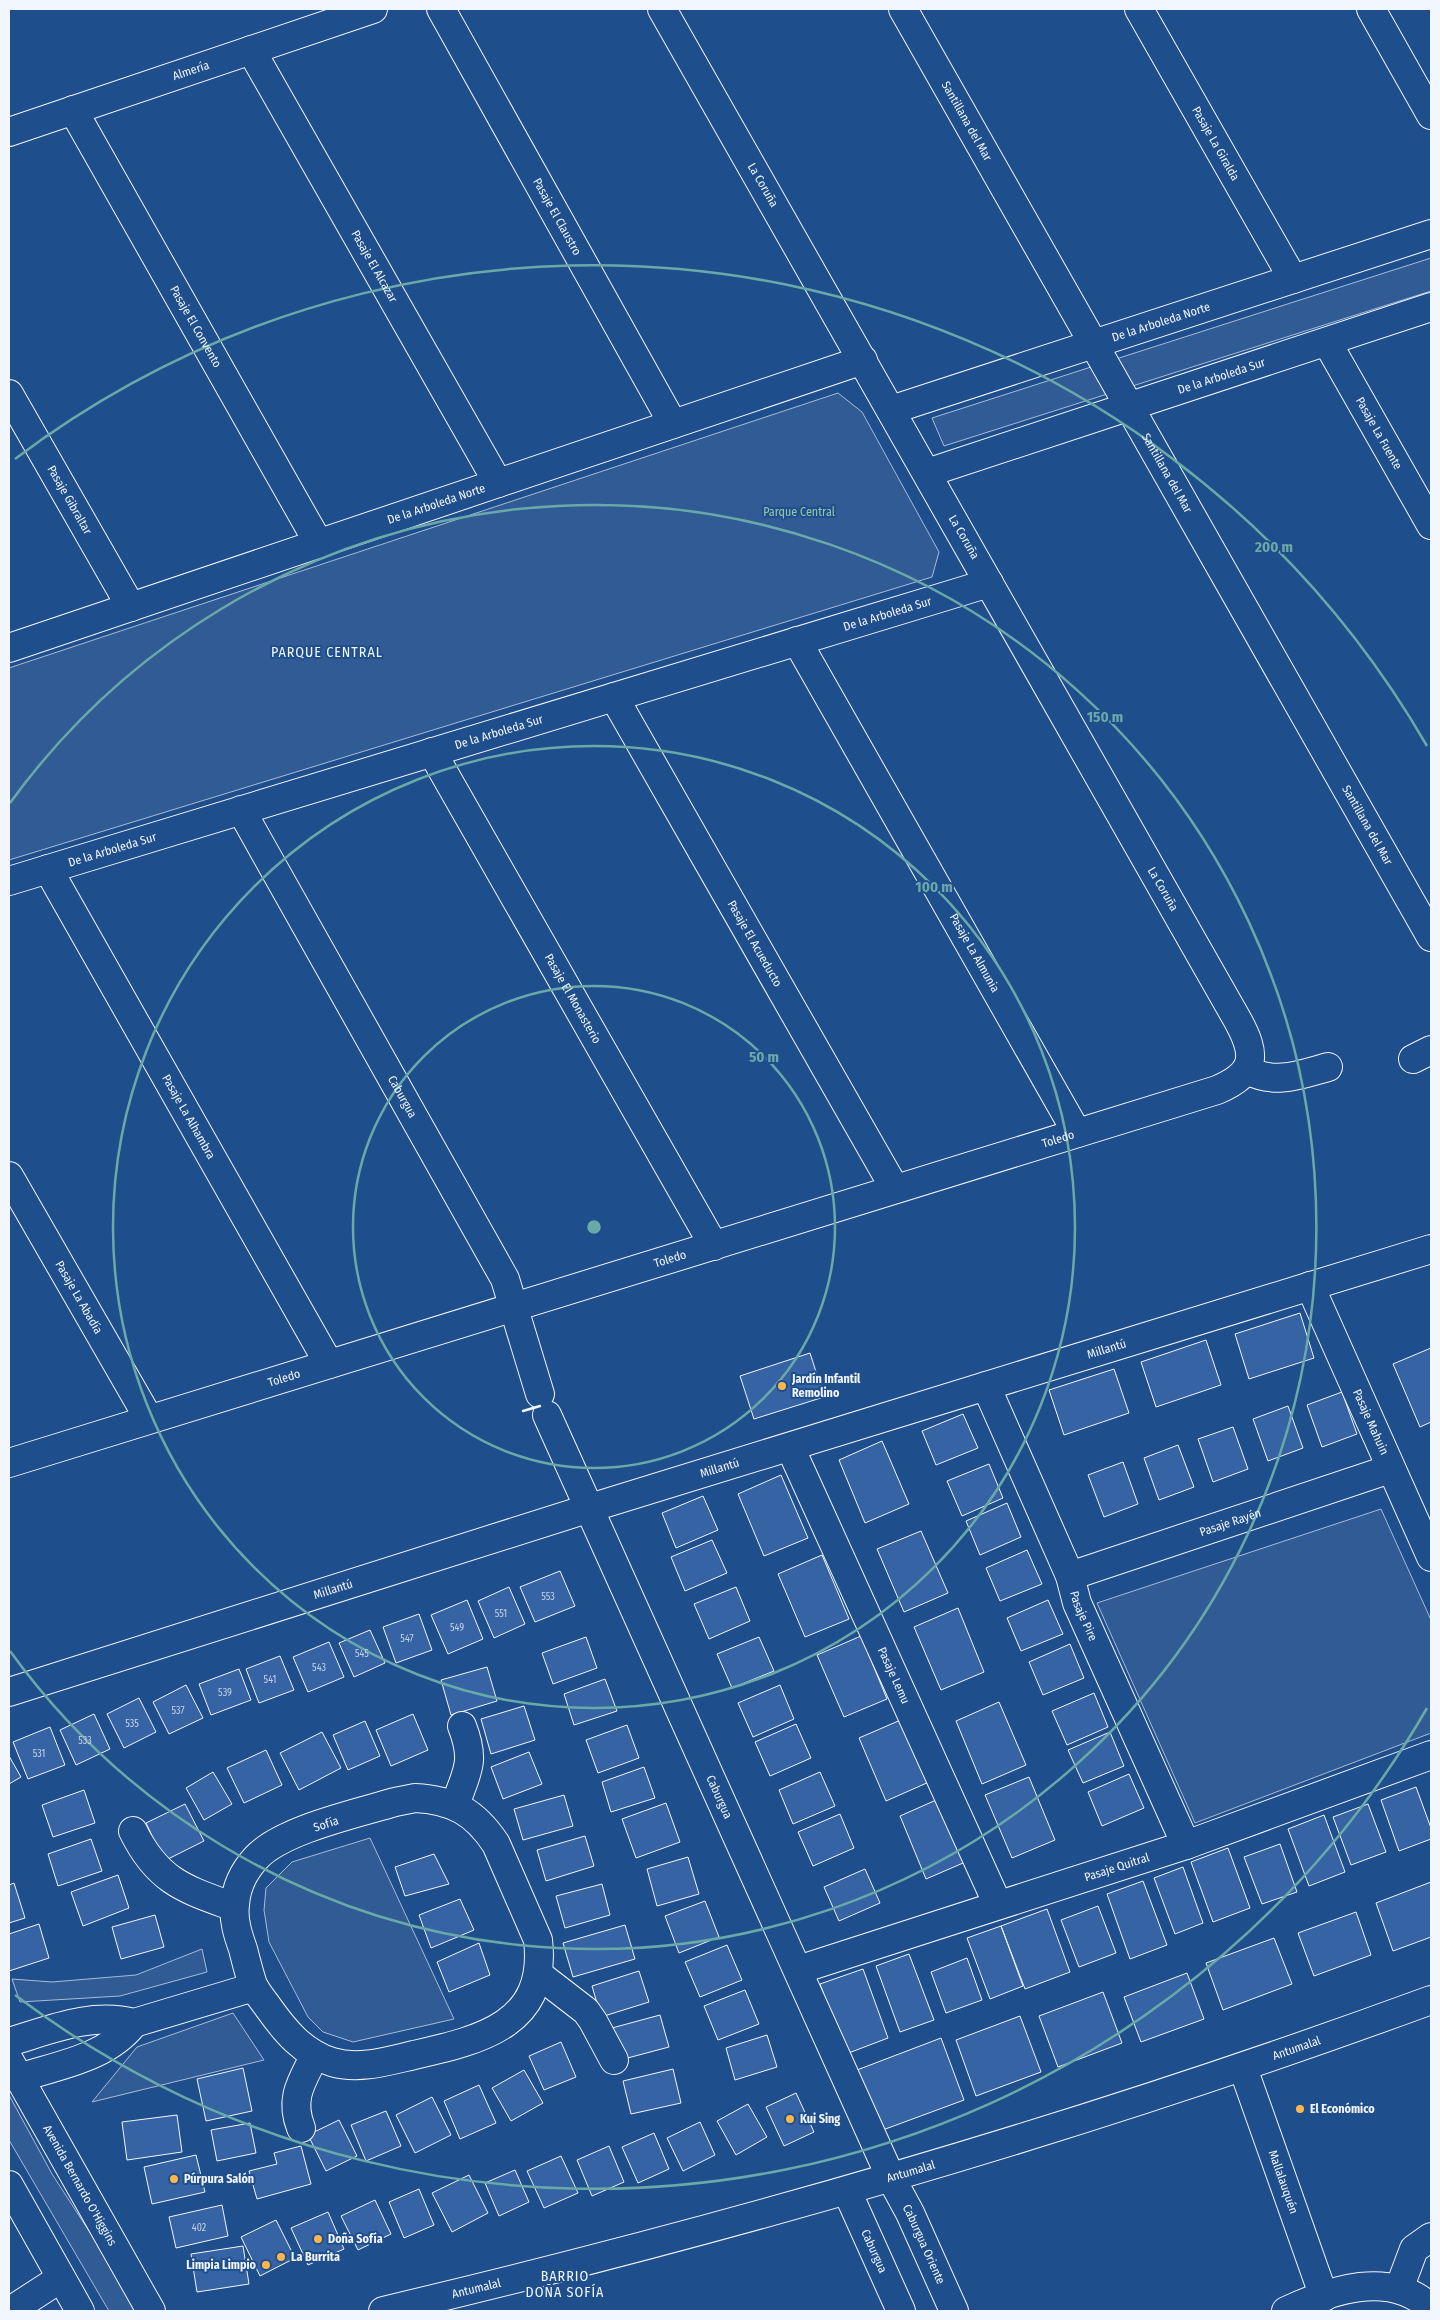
<svg xmlns="http://www.w3.org/2000/svg" width="1440" height="2320" viewBox="0 0 1440 2320" font-family="'Fira Sans Condensed',sans-serif">
	<rect width="100%" height="100%" fill="#1f4e8c"/>
	<!-- built -->
	<path fill="#305b95" stroke="#a8bbd7" d="M1431,258V291L944,446L932,418Z
		M838,393L862,412L939,552L932,577L9,860V668Z
		M1381,1509L1431,1620V1733L1195,1823L1097,1603Z
		M370,1838L454,2019L353,2042L323,2032L308,2017L269,1942L264,1910L266,1888L292,1862Z
		M202,1949L207,1972L120,1996L20,2002L12,1979L52,1982L136,1975Z
		M233,2013L264,2060L92,2102L137,2047Z
		M9,2095L52,2174L141,2311H109L9,2140Z"/>
	<!-- building -->
	<path fill="#3563a3" stroke="#f2f6ff" d="M1300,1313L1314,1358L1249,1379L1235,1334Z
		M1206,1340L1221,1385L1156,1407L1141,1362Z
		M1431,1348V1422L1420,1427L1393,1364Z
		M810,1353L824,1397L754,1419L740,1376Z
		M1114,1369L1129,1413L1064,1435L1049,1390Z
		M1342,1392L1357,1434L1322,1447L1307,1405Z
		M1288,1406L1303,1448L1268,1461L1253,1419Z
		M963,1414L978,1448L936,1465L922,1431Z
		M1233,1427L1248,1469L1213,1482L1198,1439Z
		M882,1441L909,1504L865,1523L839,1460Z
		M1178,1445L1194,1487L1159,1500L1144,1458Z
		M1123,1462L1138,1504L1104,1517L1088,1475Z
		M989,1464L1003,1498L962,1516L947,1481Z
		M781,1475L808,1538L764,1556L738,1494Z
		M703,1496L718,1530L676,1548L662,1513Z
		M1007,1503L1021,1537L980,1555L966,1521Z
		M921,1531L948,1593L904,1612L877,1549Z
		M712,1540L727,1573L685,1591L671,1557Z
		M1027,1550L1042,1584L1000,1601L986,1568Z
		M822,1555L849,1619L805,1637L778,1574Z
		M560,1571L575,1606L535,1622L520,1587Z
		M509,1587L525,1624L494,1638L478,1601Z
		M736,1587L750,1621L709,1639L694,1604Z
		M467,1600L483,1639L448,1654L431,1615Z
		M1048,1600L1063,1634L1021,1651L1007,1618Z
		M958,1608L984,1672L941,1690L914,1627Z
		M419,1614L432,1650L396,1663L383,1627Z
		M370,1630L385,1663L354,1677L339,1643Z
		M861,1636L887,1699L844,1717L817,1655Z
		M586,1637L597,1668L553,1684L542,1653Z
		M759,1637L774,1671L732,1688L717,1654Z
		M329,1642L344,1677L308,1692L293,1657Z
		M1070,1644L1084,1678L1043,1695L1029,1662Z
		M280,1656L294,1690L259,1703L246,1669Z
		M487,1667L497,1701L451,1715L441,1680Z
		M239,1669L251,1700L211,1715L199,1684Z
		M605,1679L617,1711L574,1725L564,1694Z
		M186,1685L203,1718L169,1734L153,1702Z
		M780,1685L794,1719L753,1737L738,1703Z
		M1094,1693L1108,1727L1067,1745L1052,1711Z
		M139,1698L156,1732L124,1748L107,1714Z
		M999,1702L1026,1765L982,1784L956,1721Z
		M524,1706L535,1740L491,1754L481,1719Z
		M94,1714L110,1749L76,1765L60,1730Z
		M413,1714L428,1750L391,1766L376,1730Z
		M903,1719L929,1782L886,1801L859,1738Z
		M365,1721L380,1756L348,1770L333,1735Z
		M796,1724L811,1758L770,1776L755,1742Z
		M627,1725L639,1758L598,1773L586,1740Z
		M50,1727L65,1765L28,1779L13,1742Z
		M322,1732L341,1768L299,1790L280,1753Z
		M1110,1732L1124,1766L1083,1783L1068,1750Z
		M266,1750L282,1785L244,1803L227,1768Z
		M529,1752L542,1784L503,1799L491,1767Z
		M9,1756L21,1777L9,1784Z
		M644,1767L655,1798L611,1812L602,1782Z
		M213,1772L232,1804L204,1820L186,1788Z
		M820,1772L835,1806L793,1824L779,1790Z
		M1129,1774L1144,1808L1102,1826L1088,1792Z
		M1029,1777L1055,1840L1012,1858L985,1795Z
		M1416,1787L1431,1828V1839L1399,1851L1381,1800Z
		M84,1790L95,1823L53,1837L42,1805Z
		M564,1795L573,1826L523,1840L514,1809Z
		M943,1797L970,1860L926,1879L900,1816Z
		M666,1803L680,1842L636,1858L622,1819Z
		M185,1804L204,1841L164,1861L146,1823Z
		M1368,1804L1386,1852L1351,1865L1333,1817Z
		M840,1814L854,1848L813,1866L798,1832Z
		M1324,1815L1345,1872L1309,1886L1288,1829Z
		M585,1836L594,1866L546,1881L537,1850Z
		M91,1839L102,1871L58,1886L48,1854Z
		M1280,1844L1297,1892L1262,1904L1244,1857Z
		M1228,1848L1250,1908L1213,1922L1191,1862Z
		M434,1854L449,1884L405,1896L395,1867Z
		M688,1857L699,1894L657,1906L647,1869Z
		M1183,1867L1203,1923L1175,1934L1154,1878Z
		M865,1869L880,1903L839,1921L824,1887Z
		M118,1875L129,1908L83,1926L71,1892Z
		M1143,1881L1167,1945L1130,1959L1107,1894Z
		M1431,1882V1937L1393,1951L1376,1903Z
		M14,1883L25,1918L9,1923V1885Z
		M602,1884L610,1915L565,1928L556,1896Z
		M460,1899L474,1930L431,1948L419,1915Z
		M705,1901L719,1937L679,1953L665,1916Z
		M1098,1906L1116,1953L1079,1967L1061,1920Z
		M1047,1909L1070,1972L1025,1989L1001,1926Z
		M1356,1912L1371,1955L1314,1976L1298,1933Z
		M155,1915L164,1947L121,1959L112,1927Z
		M39,1924L49,1958L9,1971V1934Z
		M625,1925L635,1959L573,1977L563,1943Z
		M1001,1926L1023,1986L990,1999L967,1938Z
		M1274,1938L1292,1984L1223,2010L1206,1963Z
		M479,1943L490,1975L449,1992L437,1962Z
		M727,1945L742,1980L700,1997L685,1962Z
		M909,1954L934,2020L900,2032L876,1966Z
		M967,1958L982,2000L946,2013L931,1972Z
		M863,1969L888,2038L846,2054L820,1984Z
		M639,1971L649,2002L601,2017L592,1986Z
		M1187,1973L1204,2019L1141,2042L1124,1997Z
		M745,1990L759,2024L718,2040L704,2006Z
		M1103,1992L1122,2043L1058,2067L1039,2016Z
		M660,2015L669,2047L620,2060L612,2028Z
		M1020,2016L1041,2072L976,2096L956,2040Z
		M767,2035L777,2067L735,2080L726,2048Z
		M941,2038L964,2100L880,2131L857,2070Z
		M561,2042L576,2077L544,2090L529,2056Z
		M243,2068L252,2111L206,2121L197,2079Z
		M673,2069L681,2103L631,2114L623,2081Z
		M524,2070L543,2103L511,2121L492,2088Z
		M479,2085L496,2123L460,2139L444,2101Z
		M796,2093L814,2132L784,2146L766,2107Z
		M432,2097L451,2135L415,2153L396,2115Z
		M748,2104L767,2137L736,2155L717,2121Z
		M386,2111L401,2146L366,2161L351,2125Z
		M177,2115L182,2152L127,2160L122,2122Z
		M339,2120L357,2156L326,2171L308,2135Z
		M700,2122L715,2155L683,2171L667,2138Z
		M250,2123L256,2153L217,2161L211,2130Z
		M654,2133L669,2169L638,2183L622,2147Z
		M301,2146L311,2184L257,2199L249,2171L277,2164L274,2153Z
		M609,2146L624,2182L592,2196L577,2160Z
		M196,2155L205,2192L152,2204L144,2167Z
		M561,2156L578,2193L544,2208L527,2171Z
		M515,2170L529,2202L499,2216L485,2183Z
		M469,2175L488,2213L452,2232L432,2193Z
		M419,2189L434,2225L404,2238L389,2202Z
		M375,2200L391,2234L358,2250L341,2216Z
		M222,2205L228,2236L176,2248L169,2217Z
		M328,2212L344,2249L308,2265L291,2228Z
		M276,2220L295,2258L260,2276L241,2237Z
		M243,2246L249,2284L197,2292L191,2254Z"/>
	<g fill="none" stroke-linecap="round" stroke-linejoin="round">
		<defs>
			<g id="minor">
				<path id="s1" d="M441,9L673,424"/>
				<path id="s2" d="M903,9L1431,937"/>
				<path id="s3" d="M1139,9L1293,279"/>
				<path d="M1371,9L1431,115"/>
				<path id="s4" d="M251,50L498,483"/>
				<path id="s5" d="M73,110L319,544"/>
				<path id="s6" d="M9,132L373,9"/>
				<path id="s7" d="M1327,342L1431,525"/>
				<path id="s8" d="M9,394L131,607"/>
				<path id="s9" d="M891,410L1431,234"/>
				<path id="s10" d="M927,473L1431,307"/>
				<path id="s11" d="M797,641L1077,1133"/>
				<path id="s12" d="M9,648L863,360"/>
				<path id="s13" d="M614,697L895,1189"/>
				<path id="s14" d="M432,752L714,1246"/>
				<path id="s15" d="M241,810L505,1279L540,1394"/>
				<path id="s16" d="M48,869L329,1364"/>
				<path id="s17" d="M9,881L989,583"/>
				<path d="M1413,1059L1431,1050"/>
				<path d="M1247,1070C1275,1085 1299,1075 1328,1067"/>
				<path id="s18" d="M9,1176L149,1419"/>
				<path id="s19" d="M1310,1286L1431,1557"/>
				<path id="s20" d="M986,1386L1070,1576L1077,1603L1186,1845"/>
				<path id="s21" d="M547,1415L891,2178L910,2213L954,2311"/>
				<path id="s22" d="M790,1447L998,1905"/>
				<path id="s23" d="M9,1463L1217,1090C1257,1073 1257,1055 1237,1019L662,9"/>
				<path id="s24" d="M1070,1576L1390,1469"/>
				<path id="s25" d="M9,1692L590,1508L1431,1249"/>
				<path d="M415,1798C453,1800 475,1812 496,1844L538,1940C548,2025 480,2040 414,2055C388,2061 359,2070 332,2062C303,2053 285,2031 268,2007C263,2000 257,1993 253,1985C249,1973 246,1961 243,1949C238,1935 233,1920 235,1905C236,1887 244,1871 256,1858C281,1830 358,1813 395,1802Z"/>
				<path d="M455,1805C467,1771 476,1762 462,1726"/>
				<path d="M133,1831C158,1882 185,1889 234,1907"/>
				<path id="s26" d="M798,1970L1186,1845L1431,1755"/>
				<path d="M538,1974L586,2011L593,2021L614,2060"/>
				<path d="M9,2042C50,2030 91,2012 134,2023L254,1987"/>
				<path id="s27" d="M1243,2068L1324,2297"/>
				<path d="M19,2078C59,2065 107,2058 134,2023"/>
				<path d="M301,2128C289,2098 302,2081 315,2055"/>
				<path id="s28" d="M847,2191L901,2311"/>
				<path d="M1399,2289L1414,2249L1431,2237"/>
				<path d="M10,2311L61,2278"/>
				<path d="M1286,2311C1331,2290 1390,2269 1431,2308"/>
			</g>
			<g id="tertiary">
				<path id="s29" d="M383,2311C738,2227 1088,2126 1431,2000"/>
			</g>
			<g id="secondary">
				<path id="s30" d="M9,2060L151,2311"/>
				<path d="M9,2185L80,2311"/>
			</g>
		</defs>
		<!-- minor casing -->
		<use href="#minor" stroke="#f2f6ff" stroke-width="30"/>
		<!-- tertiary casing -->
		<use href="#tertiary" stroke="#f2f6ff" stroke-width="30"/>
		<!-- secondary casing -->
		<use href="#secondary" stroke="#f2f6ff" stroke-width="30"/>
		<!-- minor -->
		<use href="#minor" stroke="#1f4e8c" stroke-width="28"/>
		<!-- tertiary -->
		<use href="#tertiary" stroke="#1f4e8c" stroke-width="28"/>
		<!-- secondary -->
		<use href="#secondary" stroke="#1f4e8c" stroke-width="28"/>
		<!-- wall -->
		<path stroke="#f2f6ff" stroke-width="2.5" d="M523,1411L540,1406"/>
	</g>
	<!-- distance rings -->
	<g fill="none" stroke="#6aa9a8" stroke-width="2.5">
		<circle cx="594" cy="1227" r="241"/>
		<circle cx="594" cy="1227" r="481"/>
		<path d="M10 803A722 722 0 1 1 10 1651"/>
		<path d="M1427 1708A962 962 0 0 1 15 1995M15 459A962 962 0 0 1 1427 746"/>
	</g>
	<!-- markers -->
	<g fill="#ffb74d" stroke="#1f4e8c" stroke-width="2">
		<circle cx="782" cy="1386" r="5"/>
		<circle cx="1300" cy="2109" r="5"/>
		<circle cx="790" cy="2119" r="5"/>
		<circle cx="174" cy="2179" r="5"/>
		<circle cx="318" cy="2239" r="5"/>
		<circle cx="281" cy="2257" r="5"/>
		<circle cx="266" cy="2265" r="5"/>
	</g>
	<g text-anchor="middle" stroke-width="4" stroke-linejoin="round" paint-order="stroke">
		<!-- number labels -->
		<g font-size="10" fill="#c3d1e8">
			<text x="548" y="1600">553</text>
			<text x="501" y="1617">551</text>
			<text x="457" y="1631">549</text>
			<text x="407" y="1642">547</text>
			<text x="362" y="1657">545</text>
			<text x="319" y="1671">543</text>
			<text x="270" y="1683">541</text>
			<text x="225" y="1696">539</text>
			<text x="178" y="1714">537</text>
			<text x="132" y="1727">535</text>
			<text x="85" y="1744">533</text>
			<text x="39" y="1757">531</text>
			<text x="199" y="2231">402</text>
		</g>
		<!-- street labels -->
		<g font-size="12" fill="#f2f6ff" stroke="#1f4e8c">
			<text dy="4" stroke="none"><textPath href="#s6" startOffset="192">Almería</textPath></text>
			<text dy="4" stroke="none"><textPath href="#s2" startOffset="129">Santillana del Mar</textPath></text>
			<text dy="4" stroke="none"><textPath href="#s3" startOffset="155">Pasaje La Giralda</textPath></text>
			<text transform="translate(763 185) rotate(60)" y="4">La Coruña</text>
			<text dy="4" stroke="none"><textPath href="#s1" startOffset="238">Pasaje El Claustro</textPath></text>
			<text dy="4" stroke="none"><textPath href="#s4" startOffset="249">Pasaje El Alcazar</textPath></text>
			<text dy="4" stroke="none"><textPath href="#s9" startOffset="284">De la Arboleda Norte</textPath></text>
			<text dy="4" stroke="none"><textPath href="#s5" startOffset="249">Pasaje El Convento</textPath></text>
			<text dy="4" stroke="none"><textPath href="#s10" startOffset="310">De la Arboleda Sur</textPath></text>
			<text dy="4" stroke="none"><textPath href="#s7" startOffset="105">Pasaje La Fuente</textPath></text>
			<text dy="4" stroke="none"><textPath href="#s2" startOffset="534">Santillana del Mar</textPath></text>
			<text dy="4" stroke="none"><textPath href="#s8" startOffset="122">Pasaje Gibraltar</textPath></text>
			<text dy="4" stroke="none"><textPath href="#s12" startOffset="451">De la Arboleda Norte</textPath></text>
			<text transform="translate(964 537) rotate(60)" y="4">La Coruña</text>
			<text dy="4" stroke="none"><textPath href="#s17" startOffset="918">De la Arboleda Sur</textPath></text>
			<text dy="4" stroke="none"><textPath href="#s17" startOffset="512">De la Arboleda Sur</textPath></text>
			<text dy="4" stroke="none"><textPath href="#s2" startOffset="939">Santillana del Mar</textPath></text>
			<text dy="4" stroke="none"><textPath href="#s17" startOffset="108">De la Arboleda Sur</textPath></text>
			<text transform="translate(1163 889) rotate(60)" y="4">La Coruña</text>
			<text dy="4" stroke="none"><textPath href="#s13" startOffset="284">Pasaje El Acueducto</textPath></text>
			<text dy="4" stroke="none"><textPath href="#s11" startOffset="359">Pasaje La Almunia</textPath></text>
			<text dy="4" stroke="none"><textPath href="#s14" startOffset="284">Pasaje El Monasterio</textPath></text>
			<text dy="4" stroke="none"><textPath href="#s15" startOffset="329">Caburgua</textPath></text>
			<text dy="4" stroke="none"><textPath href="#s16" startOffset="285">Pasaje La Alhambra</textPath></text>
			<text dy="4" stroke="none"><textPath href="#s23" startOffset="1098">Toledo</textPath></text>
			<text dy="4" stroke="none"><textPath href="#s23" startOffset="692">Toledo</textPath></text>
			<text dy="4" stroke="none"><textPath href="#s18" startOffset="140">Pasaje La Abadía</textPath></text>
			<text dy="4" stroke="none"><textPath href="#s25" startOffset="1150">Millantú</textPath></text>
			<text dy="4" stroke="none"><textPath href="#s23" startOffset="288">Toledo</textPath></text>
			<text dy="4" stroke="none"><textPath href="#s19" startOffset="149">Pasaje Mahuin</textPath></text>
			<text dy="4" stroke="none"><textPath href="#s25" startOffset="745">Millantú</textPath></text>
			<text dy="4" stroke="none"><textPath href="#s24" startOffset="169">Pasaje Rayén</textPath></text>
			<text dy="4" stroke="none"><textPath href="#s25" startOffset="340">Millantú</textPath></text>
			<text dy="4" stroke="none"><textPath href="#s20" startOffset="250">Pasaje Pire</textPath></text>
			<text dy="4" stroke="none"><textPath href="#s22" startOffset="251">Pasaje Lemu</textPath></text>
			<text dy="4" stroke="none"><textPath href="#s21" startOffset="419">Caburgua</textPath></text>
			<text transform="translate(326 1824) rotate(-18)" y="4">Sofía</text>
			<text dy="4" stroke="none"><textPath href="#s26" startOffset="335">Pasaje Quitral</textPath></text>
			<text dy="4" stroke="none"><textPath href="#s29" startOffset="951">Antumalal</textPath></text>
			<text dy="4" stroke="none"><textPath href="#s29" startOffset="546">Antumalal</textPath></text>
			<text dy="4" stroke="none"><textPath href="#s27" startOffset="121">Mallalauquén</textPath></text>
			<text dy="4" stroke="none"><textPath href="#s30" startOffset="144">Avenida Bernardo O'Higgins</textPath></text>
			<text dy="4" stroke="none"><textPath href="#s21" startOffset="911">Caburgua Oriente</textPath></text>
			<text dy="4" stroke="none"><textPath href="#s28" startOffset="66">Caburgua</textPath></text>
			<text dy="4" stroke="none"><textPath href="#s29" startOffset="96">Antumalal</textPath></text>
		</g>
		<!-- park labels -->
		<g font-size="12" fill="#97c8a6" stroke="#1f4e8c">
			<text x="799" y="516">Parque Central</text>
		</g>
		<!-- poi labels -->
		<g font-size="12" font-weight="bold" fill="#f2f6ff" stroke="#1f4e8c" text-anchor="start">
			<text x="792" y="1383">Jardín Infantil<tspan x="792" dy="14">Remolino</tspan></text>
			<text x="1310" y="2113">El Económico</text>
			<text x="800" y="2123">Kui Sing</text>
			<text x="184" y="2183">Púrpura Salón</text>
			<text x="328" y="2243">Doña Sofía</text>
			<text x="291" y="2261">La Burrita</text>
			<text x="256" y="2269" text-anchor="end">Limpia Limpio</text>
		</g>
		<!-- neighbourhood labels -->
		<g font-size="14" letter-spacing="1" fill="#f2f6ff" stroke="#1f4e8c">
			<text x="327" y="657">PARQUE CENTRAL</text>
			<text x="565" y="2281">BARRIO<tspan x="565" dy="16">DOÑA SOFÍA</tspan></text>
		</g>
	</g>
	<circle cx="594" cy="1227" r="8" fill="#6aa9a8" stroke="#1f4e8c" stroke-width="2.5"/>
	<g font-size="15" text-anchor="middle" font-weight="bold" fill="#6aa9a8" stroke="#1f4e8c" stroke-width="4" stroke-linejoin="round" paint-order="stroke">
		<text x="1274" y="552">200 m</text>
		<text x="1105" y="722">150 m</text>
		<text x="934" y="892">100 m</text>
		<text x="764" y="1062">50 m</text>
	</g>
	<!-- border -->
	<rect width="1440" height="2320" fill="none" stroke="#f2f6ff" stroke-width="20"/>
</svg>
